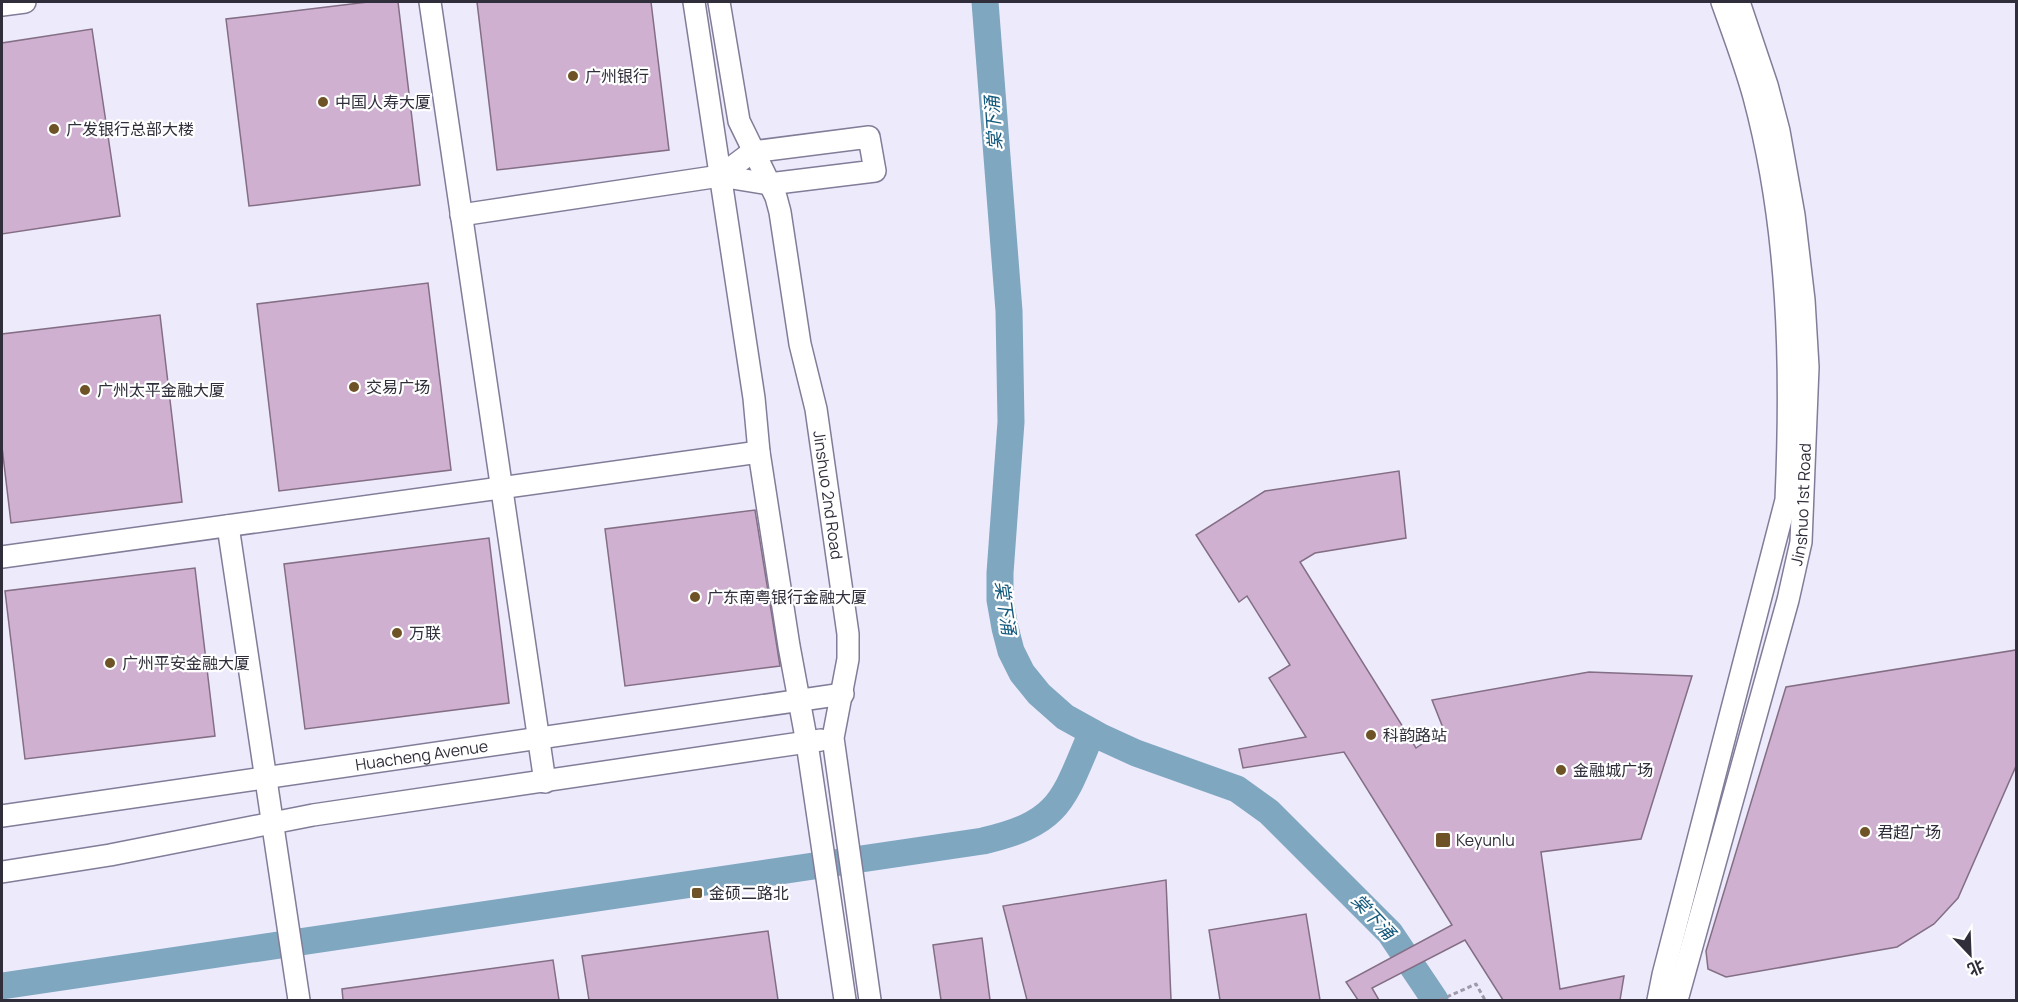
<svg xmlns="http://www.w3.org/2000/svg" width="2018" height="1002" viewBox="0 0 2018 1002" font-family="Manrope,'Noto Sans SC',sans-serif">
	<rect width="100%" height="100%" fill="#edeafc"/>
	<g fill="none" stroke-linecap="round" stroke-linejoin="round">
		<!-- river -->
		<path stroke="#7fa7c0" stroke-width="27" d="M985,2L1009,311L1011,422L1000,573V600L1005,628L1011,651L1022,673L1039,694L1065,717L1101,737L1136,753L1237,789L1269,812L1390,933L1435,1000
			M2,986L983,841C1061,823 1063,800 1092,732"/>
	</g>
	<!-- building -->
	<path fill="#cfb0d1" stroke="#836e84" stroke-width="1.5" d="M368,2H398L420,185L249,206L226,19Z
		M477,2H651L669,150L497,170Z
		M92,29L120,216L2,234V43Z
		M428,283L451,470L279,491L257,304Z
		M160,315L182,502L11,523L2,447V334Z
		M1399,471L1406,538L1315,553L1300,562L1416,748L1425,742L1447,738L1432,700L1589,672L1692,676L1641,839L1541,852L1560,989L1624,976L1620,1000H1503L1465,940L1372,988L1379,1000H1358L1346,982L1452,925L1344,752L1243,768L1239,749L1306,737L1269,678L1290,665L1247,596L1239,602L1196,535L1265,491Z
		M755,510L780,666L625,686L605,529Z
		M489,538L509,703L305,729L284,564Z
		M195,568L215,736L25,759L5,591Z
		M2016,650V766L1958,898L1934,924L1897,947L1726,977L1708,969L1706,951L1786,687Z
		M1166,880L1171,1000H1027L1003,906Z
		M1306,914L1320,1000H1220L1209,930Z
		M768,931L778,1000H589L582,956Z
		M982,938L990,1000H941L933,945Z
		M553,960L559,1000H343L342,989Z"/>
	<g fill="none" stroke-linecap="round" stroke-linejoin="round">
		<defs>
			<g id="minor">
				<path d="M430,2L545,782"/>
				<path d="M694,2L754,398L759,452L789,646L807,743L845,1000"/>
				<path id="s1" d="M719,2L739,121L776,197L780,212L800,344L816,409L848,634V659L833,738L870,1000"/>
				<path d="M2,5L25,2"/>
				<path d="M461,215L720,176L769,184L875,171L869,137L752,152L720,176"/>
				<path d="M228,526L299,1000"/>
				<path d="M2,557L759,452"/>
				<path id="s2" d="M2,816L843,694"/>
				<path d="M2,872L110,855L313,815L821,740"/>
				<path d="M1658,1000L1663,975L1786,500C1792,365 1789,228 1754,97C1745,64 1733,33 1722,2"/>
				<path id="s3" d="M1677,1000L1788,600L1801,542L1808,367L1804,300L1794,215L1779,131L1767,85L1739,2"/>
			</g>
		</defs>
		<!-- minor casing -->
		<use href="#minor" stroke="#827c98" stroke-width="24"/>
		<!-- path -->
		<path stroke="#9d9aa9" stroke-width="3" stroke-dasharray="4.5 3" stroke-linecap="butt" d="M1440,1000L1476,984L1485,1000"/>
		<!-- minor -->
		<use href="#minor" stroke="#fff" stroke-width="21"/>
	</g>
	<!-- markers -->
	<g fill="#6d5325" stroke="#fff" stroke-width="2">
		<circle cx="573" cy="76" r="6"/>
		<circle cx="323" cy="102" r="6"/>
		<circle cx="54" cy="129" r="6"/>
		<circle cx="354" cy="387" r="6"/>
		<circle cx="85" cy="390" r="6"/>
		<circle cx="695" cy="597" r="6"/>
		<circle cx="397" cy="633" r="6"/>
		<circle cx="110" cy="663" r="6"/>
		<circle cx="1371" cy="735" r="6"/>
		<circle cx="1561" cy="770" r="6"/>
		<circle cx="1865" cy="832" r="6"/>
		<rect x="1435" y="832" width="16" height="16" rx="3"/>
		<rect x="691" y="887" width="12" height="12" rx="3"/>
	</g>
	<g text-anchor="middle" stroke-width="4.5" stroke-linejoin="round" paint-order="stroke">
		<!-- poi labels -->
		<g font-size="16" fill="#302e3a" stroke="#fff" text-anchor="start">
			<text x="585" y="82">广州银行</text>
			<text x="335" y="108">中国人寿大厦</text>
			<text x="66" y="135">广发银行总部大楼</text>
			<text x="366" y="393">交易广场</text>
			<text x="97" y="396">广州太平金融大厦</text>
			<text x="707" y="603">广东南粤银行金融大厦</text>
			<text x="409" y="639">万联</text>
			<text x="122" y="669">广州平安金融大厦</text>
			<text x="1383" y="741">科韵路站</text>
			<text x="1573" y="776">金融城广场</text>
			<text x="1877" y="838">君超广场</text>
			<text x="1456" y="846">Keyunlu</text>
			<text x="709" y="899">金硕二路北</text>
		</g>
		<!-- street labels -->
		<g font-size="16" fill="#302e3a" stroke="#fff">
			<text dy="6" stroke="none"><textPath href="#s1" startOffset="508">Jinshuo 2nd Road</textPath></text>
			<text dy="6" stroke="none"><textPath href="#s3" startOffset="512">Jinshuo 1st Road</textPath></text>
			<text dy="6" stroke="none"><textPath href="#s2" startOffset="424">Huacheng Avenue</textPath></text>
		</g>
		<!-- water labels -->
		<g font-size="18" font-style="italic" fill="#14597d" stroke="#fff">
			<text transform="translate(994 123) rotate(-94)" y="6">棠下涌</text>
			<text transform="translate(1005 608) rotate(82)" y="6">棠下涌</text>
			<text transform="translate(1373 917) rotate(47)" y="6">棠下涌</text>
		</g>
	</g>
	<!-- border -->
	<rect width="2018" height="1002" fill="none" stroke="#302e3a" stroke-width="6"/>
	<!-- north arrow -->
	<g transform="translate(1970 954) rotate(157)" stroke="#ffffff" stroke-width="4.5" paint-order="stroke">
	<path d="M0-4.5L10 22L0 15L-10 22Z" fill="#302e3a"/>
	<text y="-9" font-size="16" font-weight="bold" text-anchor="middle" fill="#302e3a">北</text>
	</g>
</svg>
